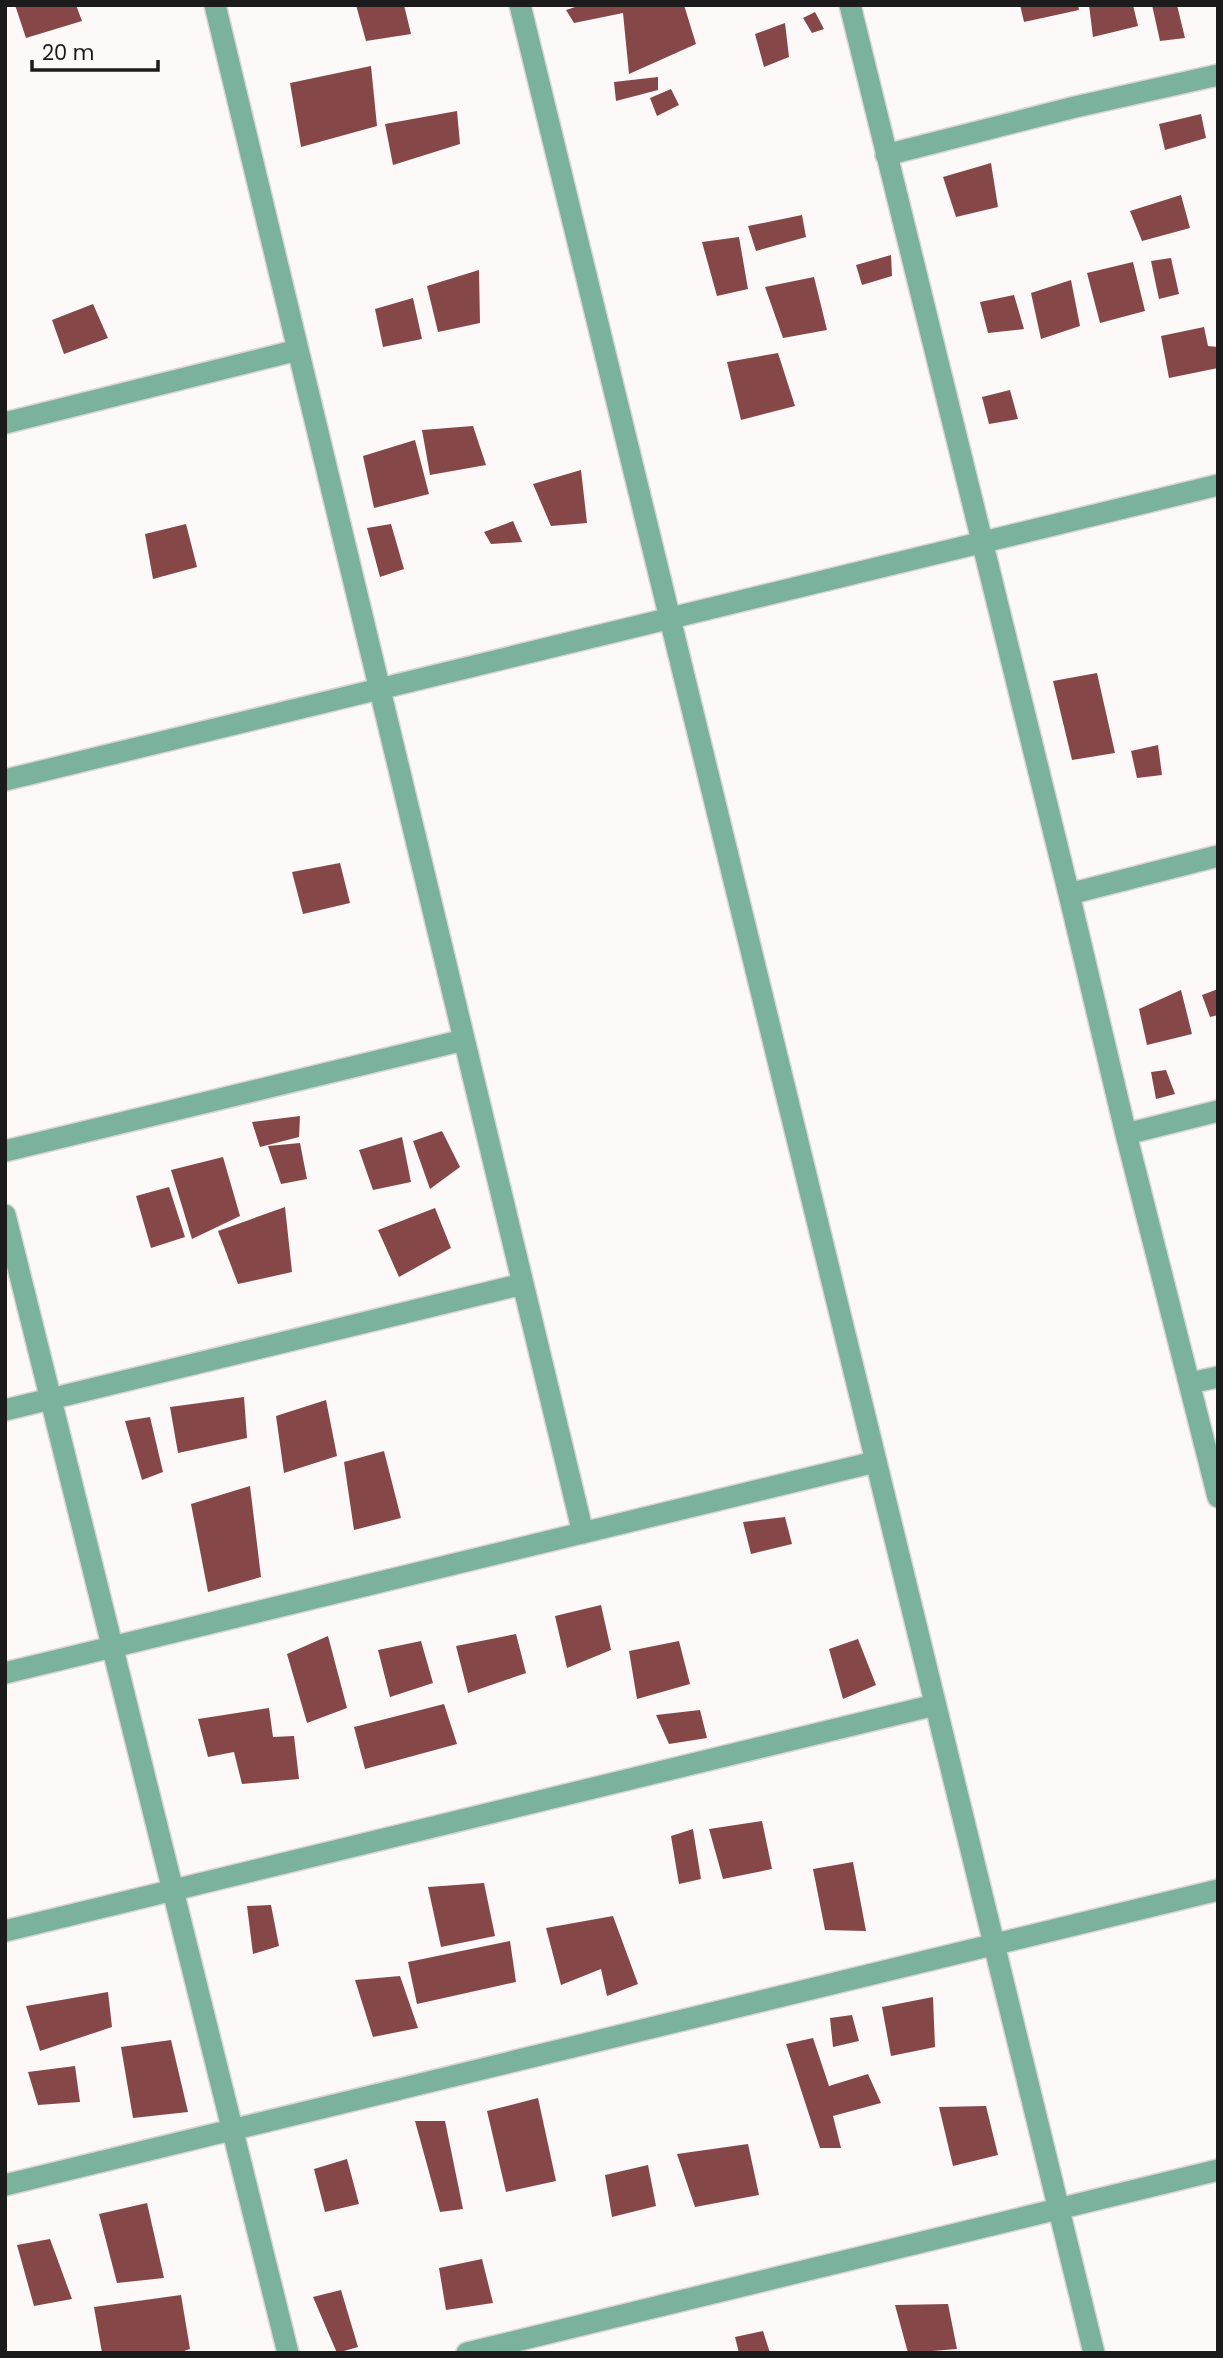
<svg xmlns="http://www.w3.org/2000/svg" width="1223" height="2358" viewBox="0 0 1223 2358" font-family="Poppins,sans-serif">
	<rect width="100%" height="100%" fill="#fdf9f9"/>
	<!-- building -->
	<path fill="#864749" d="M15,5H76L82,21L26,38Z
		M356,5H404L411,34L366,41Z
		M581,5H684L696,44L629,74L623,13L574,23L566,10Z
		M1020,5H1078L1079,10L1024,22Z
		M1089,5H1133L1138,26L1093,37Z
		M1152,5H1177L1185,38L1160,41Z
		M815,12L824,29L812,33L803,18Z
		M785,23L789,57L764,67L755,34Z
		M371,66L377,126L301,147L290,83Z
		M658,77V90L616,101L614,82Z
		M671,89L679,105L657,116L650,98Z
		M457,111L460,144L393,165L385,124Z
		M1201,114L1206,138L1165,150L1159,124Z
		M991,163L998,207L956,217L943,177Z
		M1181,195L1190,228L1142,241L1130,211Z
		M802,215L806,237L756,251L748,226Z
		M739,237L748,289L717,296L702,242Z
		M891,255L892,276L862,285L856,265Z
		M1171,258L1179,294L1159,299L1151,261Z
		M1133,262L1145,311L1100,323L1087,273Z
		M479,270L480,323L438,332L427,286Z
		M814,277L827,330L783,338L765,287Z
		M1071,280L1080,326L1041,339L1031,293Z
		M1014,295L1024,329L988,333L980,302Z
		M413,298L422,339L383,347L375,309Z
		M93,304L108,338L64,354L52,320Z
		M1204,327L1208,346L1218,347V368L1169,378L1161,336Z
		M778,353L795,406L741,420L727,362Z
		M1010,390L1018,419L989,424L982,397Z
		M473,426L486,465L430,475L422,430Z
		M415,440L429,494L374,508L363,456Z
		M581,470L587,523L551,526L533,484Z
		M513,521L522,542L491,544L484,532Z
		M186,524L197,567L153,579L145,534Z
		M391,524L404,569L380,577L367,528Z
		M1097,673L1115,753L1072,760L1053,681Z
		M1158,745L1162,775L1137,778L1131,751Z
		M340,863L350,903L303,914L292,872Z
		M1218,989V1015L1210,1017L1202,995Z
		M1181,990L1192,1034L1147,1045L1139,1009Z
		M1166,1070L1175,1094L1156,1099L1151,1072Z
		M300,1116L299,1137L260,1147L252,1122Z
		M442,1131L460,1167L430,1189L413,1141Z
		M402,1137L411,1182L373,1190L359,1150Z
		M300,1143L307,1179L281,1184L268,1146Z
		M223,1157L240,1216L192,1239L171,1170Z
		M169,1187L185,1237L151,1248L136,1196Z
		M285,1207L292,1272L238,1284L218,1231Z
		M435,1208L451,1248L399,1277L378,1230Z
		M244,1397L247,1438L178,1453L170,1407Z
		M326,1400L337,1456L284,1473L276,1416Z
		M150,1417L163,1472L142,1480L125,1421Z
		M384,1451L401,1518L354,1530L344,1462Z
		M250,1486L261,1577L208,1592L191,1504Z
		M785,1517L792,1544L751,1554L743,1522Z
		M601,1605L611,1650L567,1668L555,1616Z
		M516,1634L526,1673L468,1693L456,1646Z
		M328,1636L347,1708L307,1723L287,1654Z
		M858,1639L876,1685L843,1699L829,1649Z
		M421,1641L433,1683L390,1697L378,1650Z
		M679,1641L690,1684L637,1699L629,1651Z
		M444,1704L457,1744L365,1769L354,1727Z
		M269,1708L273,1737L294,1736L299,1779L242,1784L234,1752L208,1757L198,1719Z
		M700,1710L707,1738L669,1744L656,1715Z
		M762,1821L772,1869L723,1879L709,1829Z
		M693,1829L701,1879L679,1884L671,1836Z
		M853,1862L866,1931L825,1930L813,1869Z
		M484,1883L495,1936L441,1947L428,1887Z
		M271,1905L279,1946L253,1954L247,1906Z
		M613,1916L638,1984L607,1996L601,1969L561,1985L546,1928Z
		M510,1941L516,1982L417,2004L408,1962Z
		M400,1976L418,2028L373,2037L355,1980Z
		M108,1992L112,2027L40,2051L26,2006Z
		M933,1997L935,2047L891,2056L882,2007Z
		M852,2015L859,2041L833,2047L830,2018Z
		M813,2038L829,2086L868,2074L881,2103L833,2116L841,2148H820L786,2044Z
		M171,2040L188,2112L133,2118L121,2047Z
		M75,2066L80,2102L38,2105L28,2072Z
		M538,2098L556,2181L506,2192L487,2111Z
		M986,2106L998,2155L953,2166L939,2107Z
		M415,2121H445L463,2209L440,2212Z
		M748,2144L759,2195L695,2207L677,2154Z
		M347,2159L359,2204L325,2212L314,2169Z
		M648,2165L656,2206L612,2217L605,2175Z
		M147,2203L164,2278L117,2283L99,2214Z
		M50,2239L72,2299L34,2306L17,2245Z
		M482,2259L493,2303L446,2310L439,2268Z
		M341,2290L358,2347L337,2353L313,2297Z
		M181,2295L190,2349L178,2353H102L94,2307Z
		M948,2304L957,2349L908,2353L895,2305Z
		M763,2331L770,2353H739L735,2337Z"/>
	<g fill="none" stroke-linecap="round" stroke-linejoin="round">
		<defs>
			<path id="street" d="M215,5L583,1533
				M520,5L1094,2353
				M850,5L1069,894L1126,1134L1218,1497
				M886,155L1075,107L1218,75
				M5,423L298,350
				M5,780L1218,485
				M1069,894L1218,856
				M1126,1134L1218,1111
				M5,1151L464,1040
				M5,1215L288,2353
				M1190,1383L1218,1377
				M5,1410L523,1284
				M5,1673L875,1462
				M5,1931L935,1705
				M5,2185L1218,1890
				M467,2353L1218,2170"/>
		</defs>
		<!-- street casing -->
		<use href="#street" stroke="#d9d5d5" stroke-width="24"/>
		<!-- street -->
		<use href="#street" stroke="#7ab29e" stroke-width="21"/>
	</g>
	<!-- border -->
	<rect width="1223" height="2358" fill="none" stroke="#1c1b1b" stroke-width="14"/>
	<!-- scale -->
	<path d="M32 60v10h126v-10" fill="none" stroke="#1c1b1b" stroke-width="3.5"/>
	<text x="42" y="60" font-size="21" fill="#1c1b1b" stroke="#fdf9f9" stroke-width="5" paint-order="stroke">20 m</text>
</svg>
